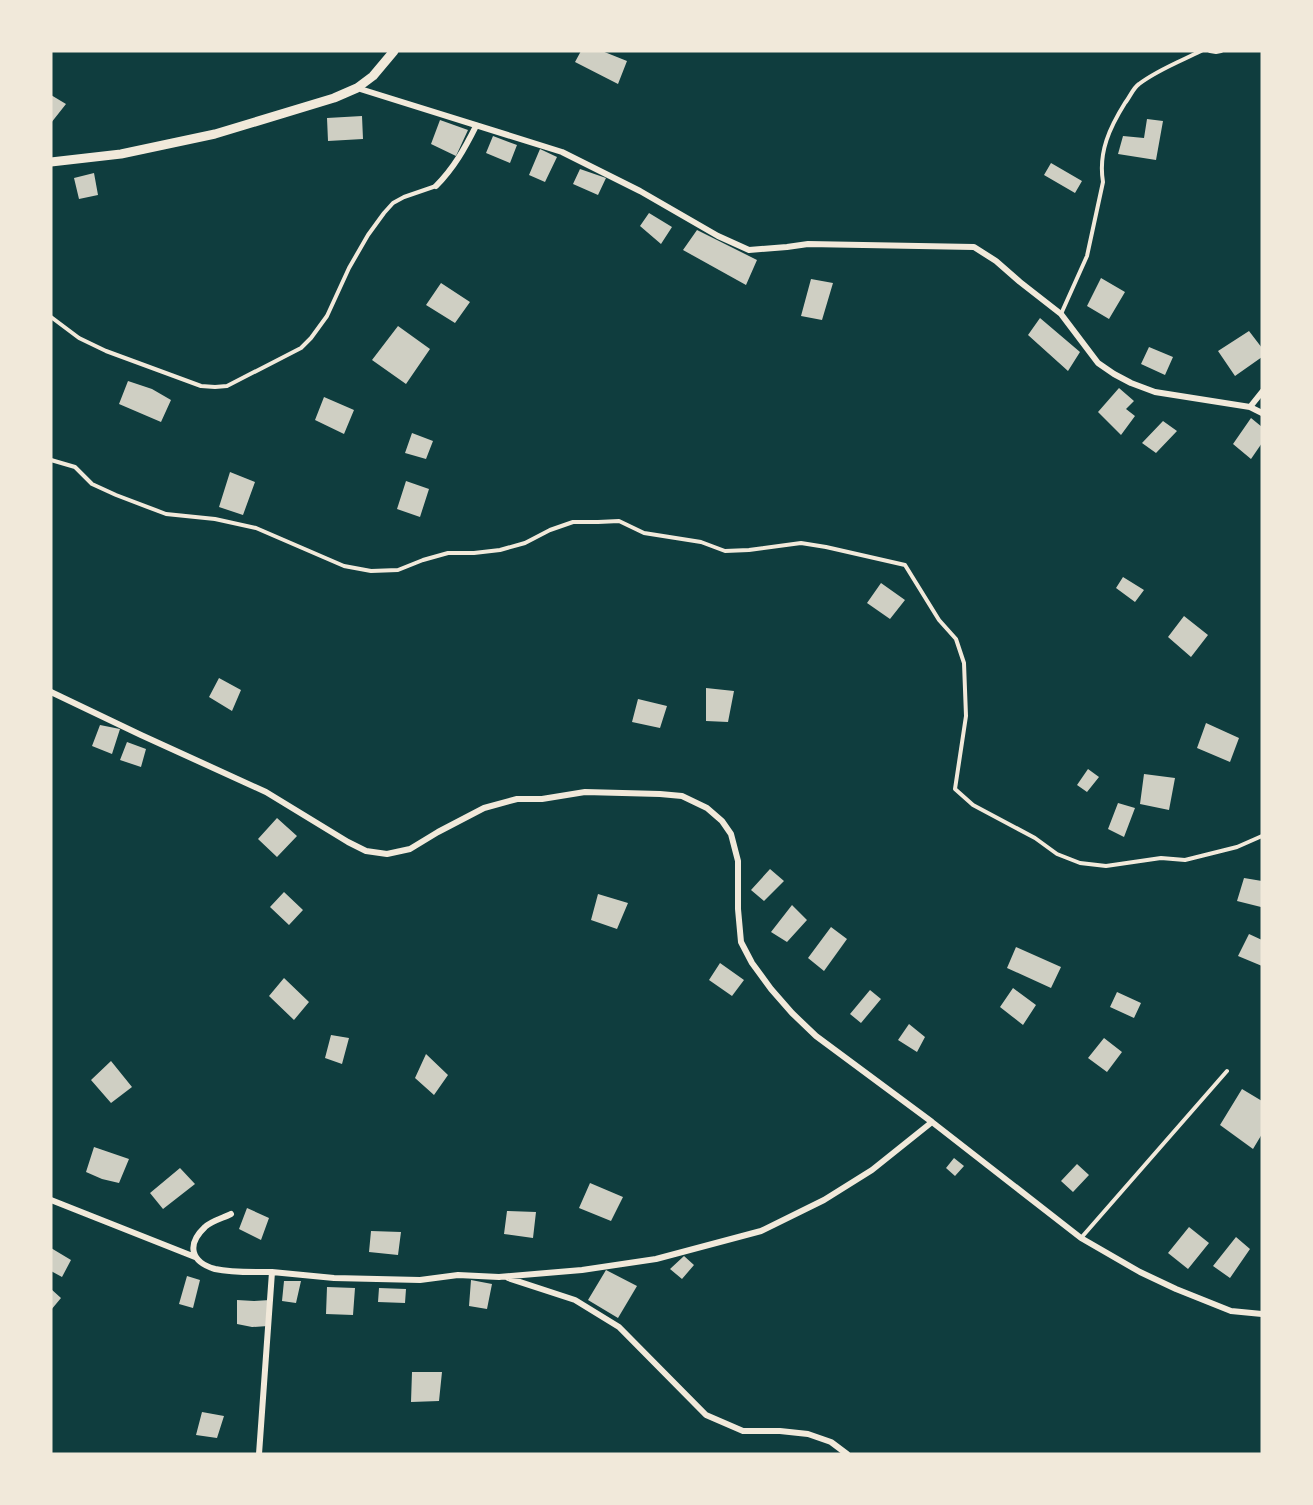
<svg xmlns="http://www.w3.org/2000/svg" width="1313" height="1505" viewBox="0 0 1313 1505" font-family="Signika,sans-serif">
	<rect width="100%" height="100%" fill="#0f3d3e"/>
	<!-- building -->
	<path fill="#cfcfc3" d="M581,51H602L627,61L618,84L575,62Z
		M51,95L66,104L51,123Z
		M362,116L363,139L328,141L327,118Z
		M1147,119L1163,121L1156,160L1118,154L1123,136L1144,138Z
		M440,120L468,130L456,156L431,144Z
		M493,136L517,145L510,163L486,153Z
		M540,149L557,157L545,182L529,175Z
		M1051,163L1082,181L1075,193L1044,175Z
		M580,169L606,178L598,195L573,184Z
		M94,173L98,195L79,199L74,178Z
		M649,213L672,227L661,244L640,226Z
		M697,230L757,260L746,285L683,250Z
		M1101,278L1125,292L1109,319L1087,306Z
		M811,279L833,283L822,320L801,316Z
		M441,283L470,302L455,323L426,305Z
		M1040,318L1080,352L1068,371L1028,335Z
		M398,326L430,349L406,384L372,360Z
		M1249,331L1262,348V357L1235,376L1218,351Z
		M1149,347L1173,357L1165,375L1141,364Z
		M128,381L152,389L171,400L161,422L119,404Z
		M1119,388L1134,401L1126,409L1135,416L1121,435L1098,412Z
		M324,397L354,410L344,434L315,420Z
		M1251,418L1262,427V443L1251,459L1233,444Z
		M1163,421L1177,431L1156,453L1142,443Z
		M412,433L433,441L426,459L405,453Z
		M230,472L255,482L243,515L219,507Z
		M406,481L429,489L420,517L397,509Z
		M1123,577L1144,590L1135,602L1116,588Z
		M881,583L905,600L890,619L867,603Z
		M1184,616L1208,635L1191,657L1168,637Z
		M219,678L241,690L232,711L209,697Z
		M706,688L734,691L728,722L706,721Z
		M638,699L667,706L660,728L632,722Z
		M1206,723L1239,738L1230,762L1197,748Z
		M100,725L120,729L112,754L92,746Z
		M127,742L146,749L141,767L120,760Z
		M1088,769L1099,777L1087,792L1077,785Z
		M1144,774L1175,778L1169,810L1140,804Z
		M1118,803L1135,808L1124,837L1108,829Z
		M277,818L297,836L277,857L258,839Z
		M770,869L784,881L764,901L751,890Z
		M1244,878L1262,881L1261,907L1237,901Z
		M284,892L303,910L289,925L270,907Z
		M598,894L628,903L617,929L591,920Z
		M792,905L807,920L787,942L771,932Z
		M831,927L847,939L824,971L808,958Z
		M1249,934L1262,940V966L1238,956Z
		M1016,947L1061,967L1051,988L1007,968Z
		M720,963L744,980L732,996L709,980Z
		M284,978L309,1002L294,1020L269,996Z
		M1013,988L1036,1005L1023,1025L1000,1007Z
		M870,990L881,999L861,1023L850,1014Z
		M1117,992L1141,1003L1134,1018L1110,1007Z
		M909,1024L925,1037L917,1052L898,1040Z
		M331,1035L349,1038L342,1064L325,1058Z
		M1104,1038L1122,1052L1107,1072L1088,1058Z
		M426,1054L448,1075L434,1095L415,1078Z
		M111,1061L132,1087L111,1103L91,1080Z
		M1242,1089L1262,1101V1134L1253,1149L1220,1125Z
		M94,1147L129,1159L119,1183L102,1179L86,1172Z
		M954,1158L964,1166L955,1176L946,1168Z
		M1077,1164L1089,1175L1073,1192L1061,1181Z
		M180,1168L195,1184L163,1209L150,1193Z
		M590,1183L623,1197L611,1221L579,1208Z
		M247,1208L269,1218L261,1240L239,1229Z
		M507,1211L536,1212L533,1238L504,1234Z
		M1189,1227L1209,1243L1188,1269L1168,1253Z
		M371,1231L401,1232L398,1255L369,1252Z
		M1236,1237L1250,1249L1230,1278L1213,1266Z
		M51,1248L71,1260L62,1277L51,1271Z
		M684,1256L694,1265L682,1279L670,1269Z
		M606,1270L637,1286L618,1318L588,1300Z
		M187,1276L200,1280L193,1308L179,1304Z
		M471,1280L492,1284L487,1309L469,1306Z
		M284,1281H301L296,1303L282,1301Z
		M327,1287L355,1288L353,1315L326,1314Z
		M379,1288L406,1289L405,1303L378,1302Z
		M51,1289L61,1298L51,1310Z
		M237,1300L254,1301L270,1300L268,1326L252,1327L237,1324Z
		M412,1372H442L439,1401L411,1402Z
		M202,1412L224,1416L217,1438L196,1435Z"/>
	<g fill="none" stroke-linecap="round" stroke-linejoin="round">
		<!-- service -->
		<path stroke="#f1e9da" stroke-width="4" d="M1210,51L1216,52L1221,51
			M1061,314L1087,256L1103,182C1098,152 1110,127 1125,103C1130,97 1133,88 1139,84C1157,70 1181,61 1201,51
			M51,317L79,338L106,351L201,386L215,387L227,386L301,348L311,338L327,316L349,268L368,235L384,213L393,203L404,197L436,186
			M51,460L75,467L92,484L116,495L166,514L215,519L256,528L344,566L371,571L398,570L423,560L448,553H474L500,550L525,543L550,530L573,522H598L619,521L644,533L701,542L725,551L749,550L801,543L826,547L905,565L939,620L956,639L964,663L966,716L955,789L973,805L1035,838L1057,854L1080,863L1106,866L1161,858L1185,860L1237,847L1262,836
			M1081,1238L1227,1071"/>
		<!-- minor -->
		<path stroke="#f1e9da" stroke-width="6" d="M357,88L562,152L640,191L718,236L749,250L787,247L808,244L974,247L996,261L1020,282L1061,314L1098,363L1114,374L1131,383L1155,392L1250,407L1262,413
			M436,186C454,168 465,148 476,126
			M1250,407L1262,392
			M51,692L141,735L266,792L348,842L366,851L387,854L410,849L438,832L484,808L517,799H542L585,792L660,794L682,796L707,808L722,821L731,834L738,861V909L741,942L752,963L771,989L792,1013L816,1036L932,1122L1081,1238L1140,1272L1176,1289L1231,1311L1262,1314
			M51,1200L195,1257
			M231,1214C223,1218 211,1221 205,1227C186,1245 191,1262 215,1269C233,1273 254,1272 272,1272
			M508,1278L575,1300L619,1327L706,1415L743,1431H780L808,1434L831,1442L847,1454
			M259,1454L272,1272L334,1278L420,1280L458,1275L499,1277L582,1270L656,1259L761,1231L824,1200L872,1170L932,1122"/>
		<!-- secondary -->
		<path stroke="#f1e9da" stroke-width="9" d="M51,162L121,154L215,134L334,98L357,88L373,76L394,51"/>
	</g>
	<!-- border -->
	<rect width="1313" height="1505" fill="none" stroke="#f1e9da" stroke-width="105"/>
</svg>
